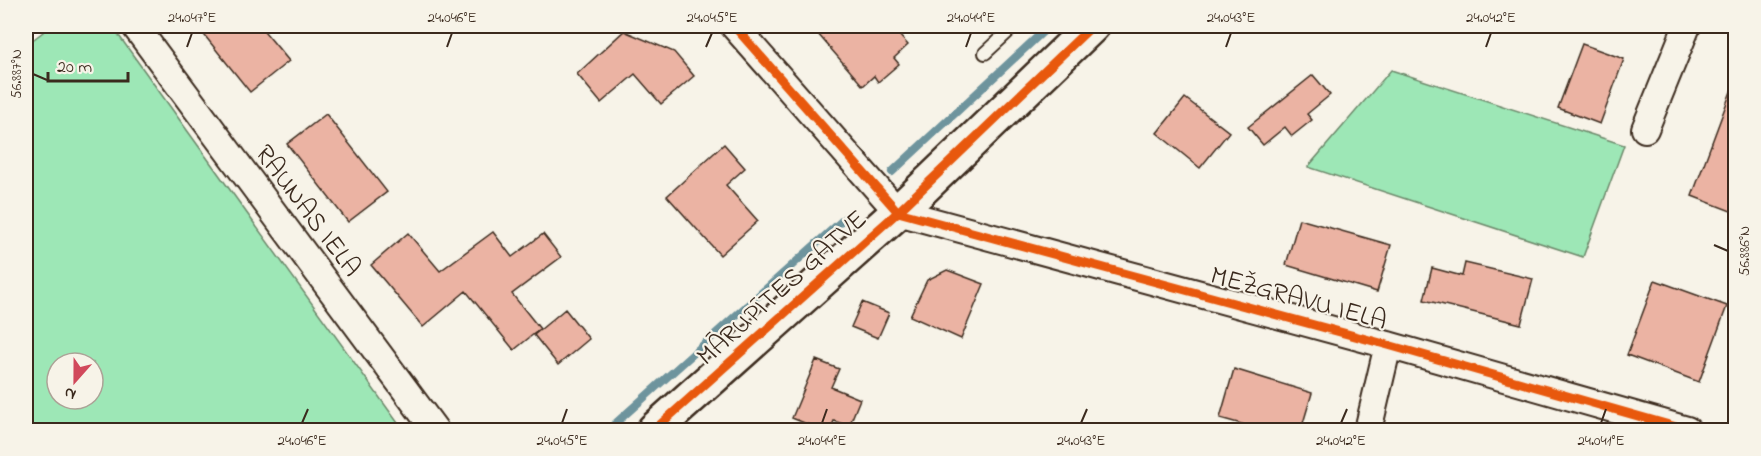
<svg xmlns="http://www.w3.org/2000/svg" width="1761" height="456" viewBox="0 0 1761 456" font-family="'Indie Flower',sans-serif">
	<rect width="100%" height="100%" fill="#f7f3e8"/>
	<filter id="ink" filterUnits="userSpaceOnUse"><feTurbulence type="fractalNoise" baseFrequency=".0167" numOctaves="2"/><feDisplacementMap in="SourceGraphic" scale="12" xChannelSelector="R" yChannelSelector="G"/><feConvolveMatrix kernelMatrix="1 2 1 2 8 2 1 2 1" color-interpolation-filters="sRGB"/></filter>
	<g filter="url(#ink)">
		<!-- green -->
		<path fill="#9de7b6" stroke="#6c886a" stroke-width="1.5" fill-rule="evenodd" d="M51,26H112L403,430H26V45ZM57,363H93V399H57Z
			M1391,70L1624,145L1583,257L1308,167Z"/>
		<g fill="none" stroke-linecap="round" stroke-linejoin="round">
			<!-- stream -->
			<path stroke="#6e949d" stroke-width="8" d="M892,172L1049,26
				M608,430L845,218"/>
		</g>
		<!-- building -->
		<path fill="#ebb3a3" stroke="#3b2a1e" stroke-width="1.5" d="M197,26H260L289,61L250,92Z
			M811,26H891L908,45L894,58L899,64L878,82L874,76L863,86Z
			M624,31L674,52L694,76L661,104L635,74L601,103L577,74Z
			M1582,44L1624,59L1600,124L1558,108Z
			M1313,75L1330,95L1307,114L1312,120L1292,136L1285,127L1263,145L1248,127Z
			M1733,86H1736V213L1692,196Z
			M1185,98L1229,132L1200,168L1157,133Z
			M326,114L387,192L348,222L287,144Z
			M724,144L745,168L726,185L758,221L720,255L667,196Z
			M1299,219L1391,245L1377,292L1286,265Z
			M493,232L512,257L543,234L561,257L512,294L540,329L514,350L466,291L423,327L371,265L408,233L440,271Z
			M1465,263L1533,279L1521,324L1424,300L1432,268L1462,276Z
			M947,270L984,284L961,339L910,316L927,280Z
			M1655,280L1727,306L1699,382L1627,355Z
			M862,302L889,313L878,338L851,327Z
			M565,309L589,339L558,365L534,335Z
			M816,360L839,369L831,387L860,399L849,426L834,421L830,430H822L792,418Z
			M1234,369L1312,393L1301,430H1263L1220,418Z"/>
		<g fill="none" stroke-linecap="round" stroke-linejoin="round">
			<defs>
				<path id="lane" d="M985,53L1014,26"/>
				<path id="street" d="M135,26L435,430
					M734,26L898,212L1388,345L1687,430
					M1645,129L1687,26
					M1368,430L1388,345"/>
				<path id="secondary" d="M654,430L898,212L1092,26"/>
			</defs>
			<!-- lane casing -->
			<use href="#lane" stroke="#3b2a1e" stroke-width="16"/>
			<!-- street casing -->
			<use href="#street" stroke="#3b2a1e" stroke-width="30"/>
			<!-- secondary casing -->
			<use href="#secondary" stroke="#3b2a1e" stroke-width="38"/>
			<!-- lane -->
			<use href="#lane" stroke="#f7f3e8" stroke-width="12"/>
			<!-- street -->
			<use href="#street" stroke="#f7f3e8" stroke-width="26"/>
			<!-- secondary -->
			<use href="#secondary" stroke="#f7f3e8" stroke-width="33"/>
			<defs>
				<path id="cycleway" d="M734,26L898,212L1388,345L1687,430
					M654,430L898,212L1092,26"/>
			</defs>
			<!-- cycleway casing -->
			<use href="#cycleway" stroke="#f7f3e8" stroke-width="13"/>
			<!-- cycleway -->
			<use href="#cycleway" stroke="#e8590c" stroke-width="9"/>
		</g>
	</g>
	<!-- ticks -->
	<path fill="none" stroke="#3b2a1e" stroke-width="2" d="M187,47L192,33M447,47L452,33M706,47L712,33M966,47L971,33M1226,47L1231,33M1486,47L1491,33M33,74L47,80M1714,245L1728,251M302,423L308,409M562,423L567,409M822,423L827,409M1081,423L1087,409M1341,423L1347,409M1601,423L1606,409"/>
	<g text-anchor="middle" stroke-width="4.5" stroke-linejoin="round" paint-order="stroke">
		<!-- street labels -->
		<g font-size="27" fill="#3b2a1e" stroke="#f7f3e8">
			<text transform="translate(309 210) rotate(53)" y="9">RAUNAS IELA</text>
			<text transform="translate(781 287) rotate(-42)" y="9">MĀRUPĪTES GATVE</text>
			<text transform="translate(1299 297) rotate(15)" y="9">MEŽGRAVU IELA</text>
		</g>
	</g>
	<!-- margin -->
	<rect width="1761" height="456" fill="none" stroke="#f7f3e8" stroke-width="66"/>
	<!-- north arrow -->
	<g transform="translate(75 381) rotate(201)"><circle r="28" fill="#f7f3e8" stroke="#aca397" stroke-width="1.5"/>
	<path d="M0-4.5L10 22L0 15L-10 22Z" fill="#d1495b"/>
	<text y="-9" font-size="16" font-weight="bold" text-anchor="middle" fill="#3b2a1e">N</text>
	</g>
	<!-- scale -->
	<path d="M48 72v9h80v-9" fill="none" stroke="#3b2a1e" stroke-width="3"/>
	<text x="57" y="72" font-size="18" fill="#3b2a1e" stroke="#f7f3e8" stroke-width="4.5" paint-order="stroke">20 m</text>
	<rect x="33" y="33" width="1695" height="390" fill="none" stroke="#3b2a1e" stroke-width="2"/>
	<g font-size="15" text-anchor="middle" fill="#3b2a1e">
		<text x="192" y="22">24.047°E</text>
		<text x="452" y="22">24.046°E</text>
		<text x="712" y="22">24.045°E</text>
		<text x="971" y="22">24.044°E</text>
		<text x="1231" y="22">24.043°E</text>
		<text x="1491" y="22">24.042°E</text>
		<text transform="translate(16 74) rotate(-90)" y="5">56.887°N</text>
		<text transform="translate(1744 251) rotate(-90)" y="5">56.886°N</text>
		<text x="302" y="445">24.046°E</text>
		<text x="562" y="445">24.045°E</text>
		<text x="822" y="445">24.044°E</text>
		<text x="1081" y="445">24.043°E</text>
		<text x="1341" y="445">24.042°E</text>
		<text x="1601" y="445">24.041°E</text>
	</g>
</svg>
